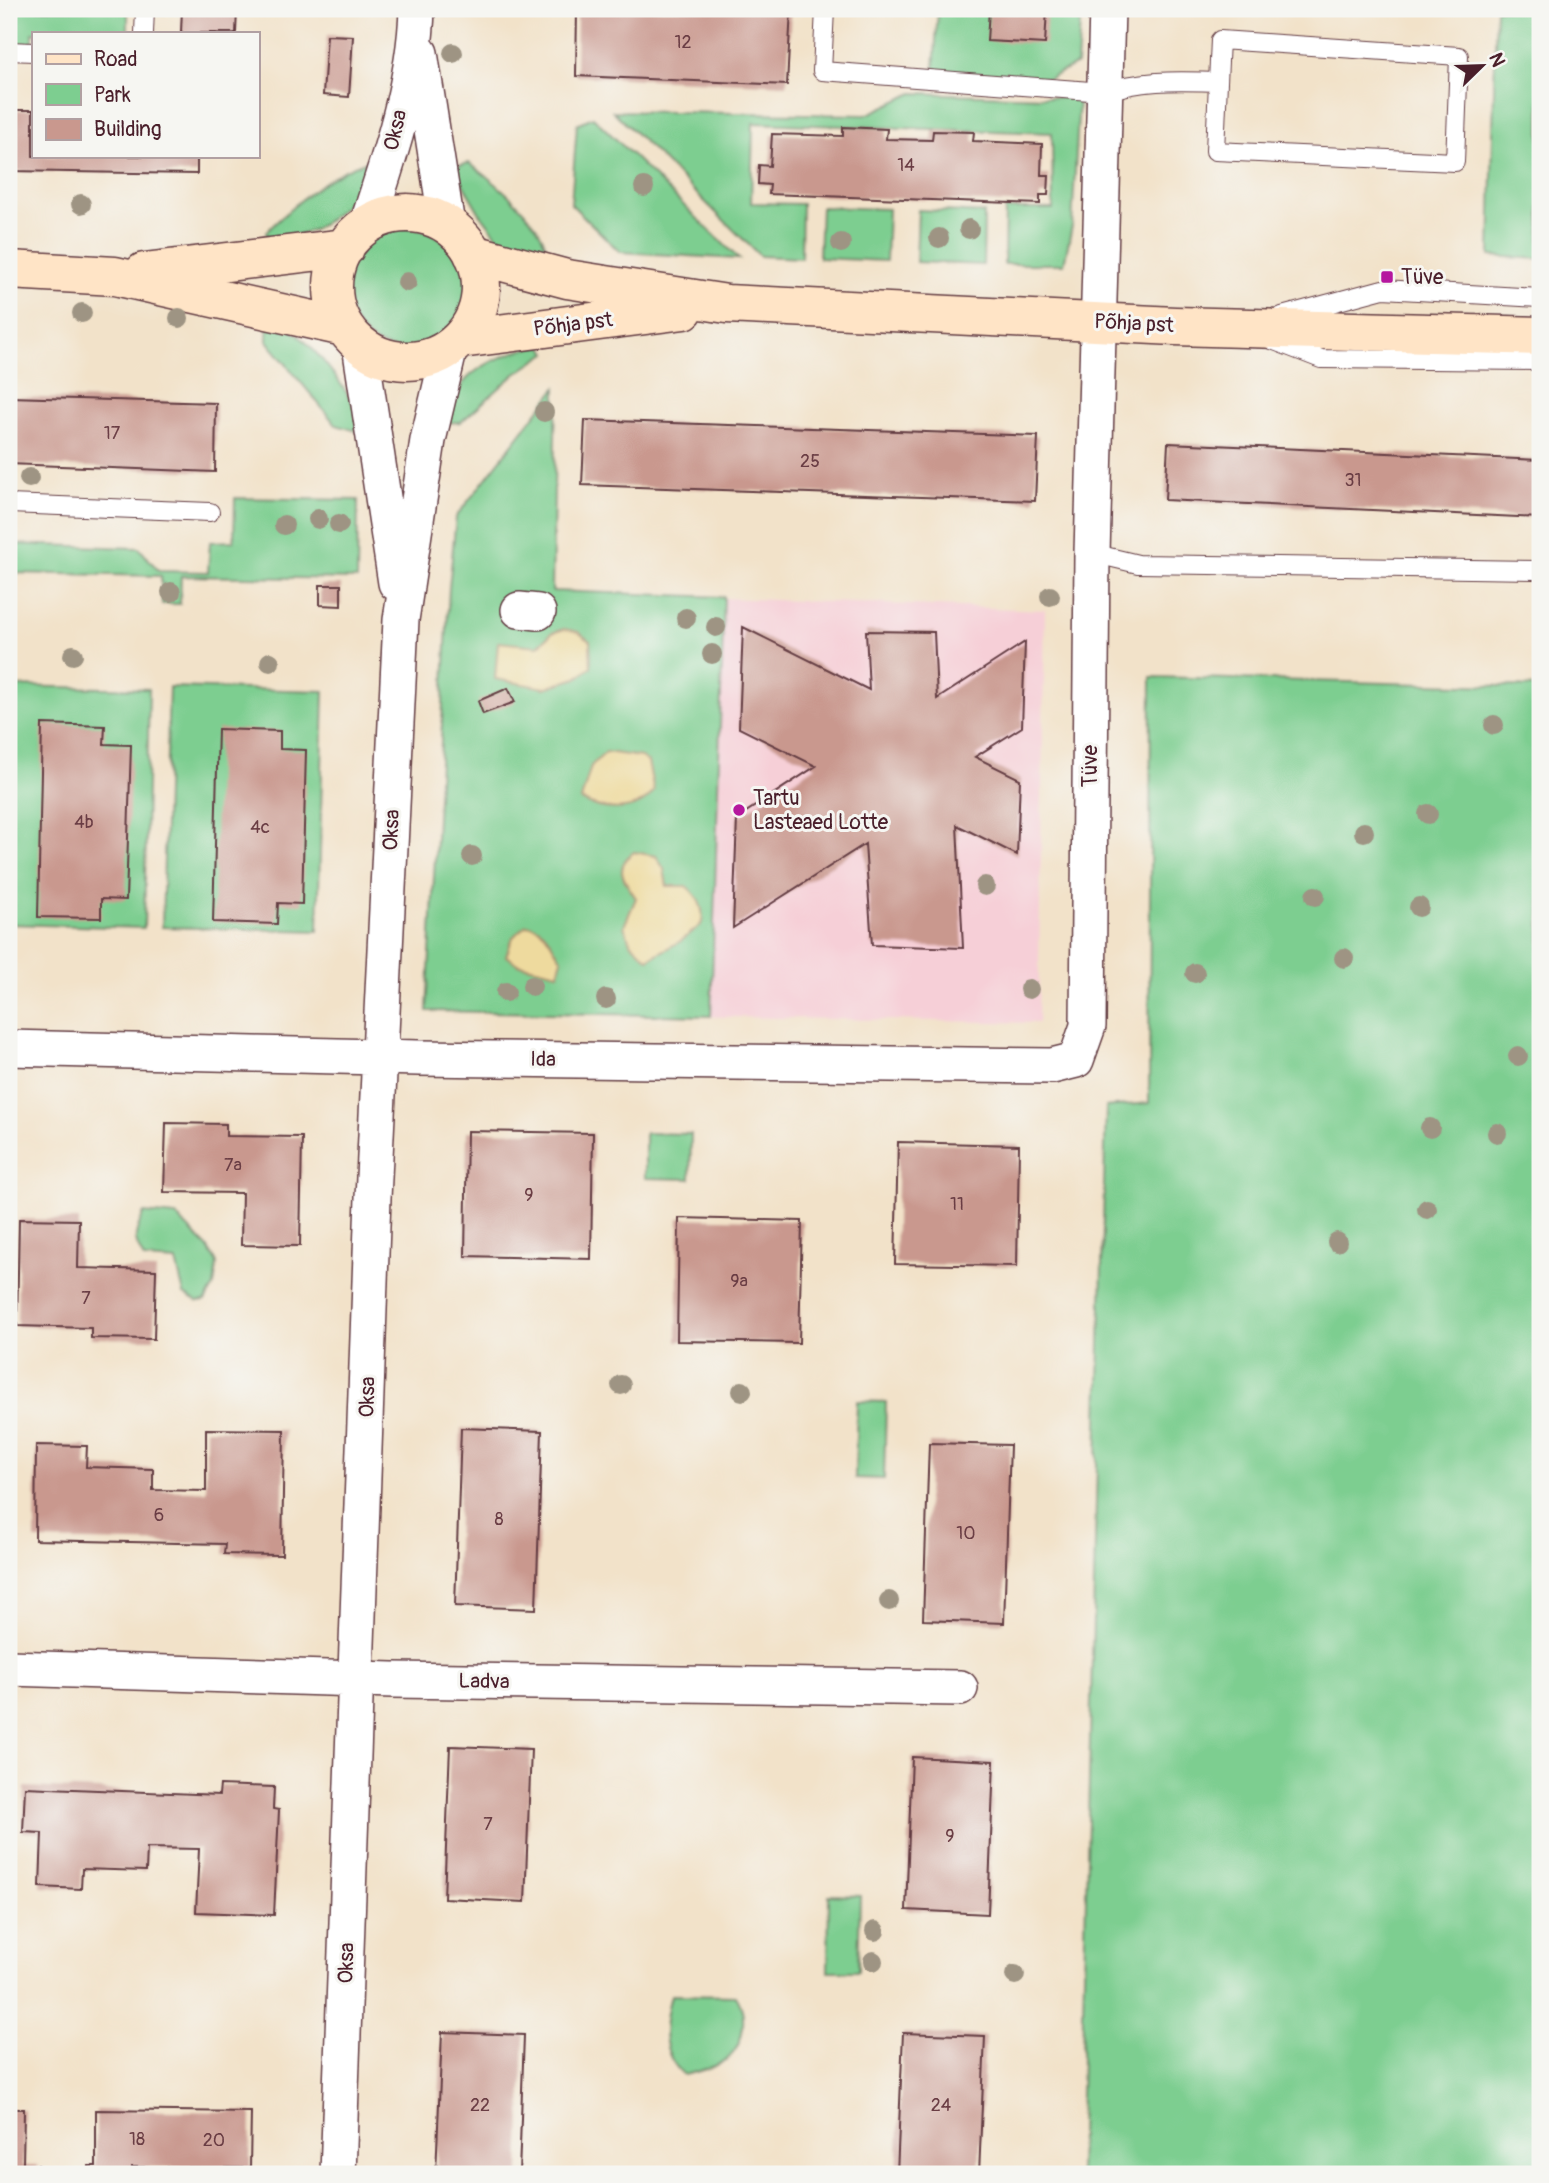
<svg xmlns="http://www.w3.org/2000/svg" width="1549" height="2183" viewBox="0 0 1549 2183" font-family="Pangolin,sans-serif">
	<rect width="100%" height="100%" fill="#f6f6f2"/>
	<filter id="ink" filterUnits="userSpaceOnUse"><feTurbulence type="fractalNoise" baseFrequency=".0143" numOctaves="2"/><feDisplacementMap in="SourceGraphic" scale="14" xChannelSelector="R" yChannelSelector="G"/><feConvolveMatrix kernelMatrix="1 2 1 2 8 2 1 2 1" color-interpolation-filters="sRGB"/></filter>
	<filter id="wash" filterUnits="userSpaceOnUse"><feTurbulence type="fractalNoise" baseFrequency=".00686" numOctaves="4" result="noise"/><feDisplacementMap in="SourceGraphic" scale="28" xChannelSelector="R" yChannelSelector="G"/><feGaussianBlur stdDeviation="1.57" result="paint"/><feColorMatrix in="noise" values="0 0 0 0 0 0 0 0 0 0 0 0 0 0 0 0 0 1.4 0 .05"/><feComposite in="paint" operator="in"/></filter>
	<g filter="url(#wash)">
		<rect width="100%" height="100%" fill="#f2e2c9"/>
		<!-- built -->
		<path fill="#f6cfd7" d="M449,588L1045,610L1038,1023L427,1011Z"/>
		<!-- green -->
		<path fill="#7dce90" stroke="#64765e" stroke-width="2" d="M14,9H128V33H33V44L11,45Z
			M938,9H1081L1077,64L1048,79L934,71Z
			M1496,9H1540V259L1490,256Z
			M913,93L1079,98L1072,226L1064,264H1004L1005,209H1053L1052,133L753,123L751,203L802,204L801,258L760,256L613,111L866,115Z
			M593,117L739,259L620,252L571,204L577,124Z
			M382,158C368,184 344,210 320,226C306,235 284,239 268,244L266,232C298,201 337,165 382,158Z
			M469,163C494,181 548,224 547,257L505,246L479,212L453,167Z
			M821,207L888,209L886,261L819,258Z
			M918,210L984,213L983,265L916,262Z
			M345 289a61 61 0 1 1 122 0a61 61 0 1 1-122 0Z
			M268,320C274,323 282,324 288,328C313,342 362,405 363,433L336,425L267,341Z
			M543,346L547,353L514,375L461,422L445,423C450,412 454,399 460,388C473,365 518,348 543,346Z
			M556,388L552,591L724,597L711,1016L427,1011L449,588L456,517Z
			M235,498L358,500L357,579L181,576L180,604H162L161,576L9,573V544L139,548L159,571L208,572L210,542L234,541Z
			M1151,677L1540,687V2174H1079L1106,1107L1149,1103Z
			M9,686L149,689L144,928L9,924Z
			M169,687L324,691L318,931L162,927Z
			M645,1133L691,1134L690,1179L645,1178Z
			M144,1213L176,1216L207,1247L217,1263L214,1286L205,1301L198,1302L184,1294L176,1261L144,1259C132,1238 134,1235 144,1213Z
			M857,1401L886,1402L884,1479L855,1478Z
			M829,1895L860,1896L858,1971H828Z
			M671,1995L736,1996C749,2016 744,2051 721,2063C710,2069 696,2072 684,2075C660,2054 663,2024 671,1995Z"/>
		<!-- sand -->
		<path fill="#eeda9e" stroke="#9c7c64" stroke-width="2" d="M564,629L578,632L590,641L591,667L577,678L545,688L495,679L498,642L538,646L552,633Z
			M606,752L641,757L648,762L654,791C638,814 603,812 581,800L591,766Z
			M634,852L656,856L664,869L667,886H686C698,895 706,911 701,925L681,941L648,959L630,942L624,926L636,898C625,882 612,867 634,852Z
			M526,925C549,926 550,946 562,959L558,973L518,964L506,956L513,937Z"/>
		<g id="blocks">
			<!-- building -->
			<path fill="#c9988e" d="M182,9H237L236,33H181Z
				M577,9H791L787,85L576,76Z
				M989,9H1047L1045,44L987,41Z
				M327,35L353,36L349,97L323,95Z
				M9,110H33V156H197V174L9,171Z
				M843,127L887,129L886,139L932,140L933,131L974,132L973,141L1042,144L1041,175H1049L1048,195H1040V204L769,194L770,185L758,184L759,165L770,166L772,134L843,136Z
				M9,397L216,403L215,472L9,464Z
				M585,420L1038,436L1035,501L582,485Z
				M1168,443L1540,460V518L1165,500Z
				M320,585H341V606L320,605Z
				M743,627L869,690L866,631L934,632L937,699L1025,642L1022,727L975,757L1020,779L1017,855L957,825L963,948L872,945L865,844L733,928L737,818L816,766L739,728Z
				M508,688L515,702L483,714L478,701Z
				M42,724L105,726L104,744L131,745L126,900L101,899V918L38,917Z
				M218,729L280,731V749L306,750L302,904L278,903L277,924L213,922Z
				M166,1123L226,1124V1136L302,1137L300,1246L241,1245L242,1193L164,1192Z
				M467,1131L593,1133L591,1259L465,1256Z
				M898,1142L1019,1145L1017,1266L895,1264Z
				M679,1218L802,1221L799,1343L677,1341Z
				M19,1219L79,1220L78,1268L156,1270L154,1339L91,1338V1328L17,1326Z
				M461,1428L542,1431L536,1609L455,1606Z
				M206,1429L284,1430L282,1555L224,1554L225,1544L35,1540L36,1445L87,1446L86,1467L153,1469V1490L206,1491Z
				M929,1443L1010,1445L1004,1623L923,1620Z
				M450,1746L531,1749L525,1902L444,1898Z
				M912,1757L994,1761L988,1914L906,1910Z
				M220,1785L274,1787L273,1809L279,1810L274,1915L196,1912L199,1849L147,1848L146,1871L82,1869L81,1889L40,1887L42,1833L23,1832L25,1787L219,1795Z
				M442,2032L524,2035L519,2174H436Z
				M903,2033L985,2036L979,2174H897Z
				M9,2109H24L23,2165H38V2174H9Z
				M96,2110L251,2112L250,2168L132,2167V2174H89V2166H96Z"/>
		</g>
	</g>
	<g filter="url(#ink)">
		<use href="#blocks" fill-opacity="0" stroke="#633c43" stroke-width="2"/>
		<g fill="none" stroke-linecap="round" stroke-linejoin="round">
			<defs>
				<path id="lane" d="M825,9L822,71L1104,92C1142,79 1179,81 1218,82L1215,151L1455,162L1459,56L1220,40L1218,82
					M144,33L145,9
					M9,51L33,52
					M1282,316L1383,289L1540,298
					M1272,340L1321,359L1540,361
					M9,504L210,512
					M1092,553L1138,564L1540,570"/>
				<path id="street" d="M420,53L447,225
					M367,225C390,156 415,81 417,9
					M360,345L396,583
					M519,610L538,612
					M9,1048L419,1058L1052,1066L1076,1060L1088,1026L1092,553L1107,9
					M9,1668L393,1680L960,1688
					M338,2174L373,1198L401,620L428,440L450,347"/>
				<path id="secondary" d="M333 287a74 74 0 1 1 148 0a74 74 0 1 1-148 0Z
					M473,254L567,279L727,304L1175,326L1540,336
					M9,270L115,276L344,327
					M144,272L345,248
					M460,339L684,310"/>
			</defs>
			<!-- lane casing -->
			<use href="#lane" stroke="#633c43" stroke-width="20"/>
			<!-- street casing -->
			<use href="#street" stroke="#633c43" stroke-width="38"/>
			<!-- secondary casing -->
			<use href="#secondary" stroke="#633c43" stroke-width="41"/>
			<!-- lane -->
			<use href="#lane" stroke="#fff" stroke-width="18"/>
			<!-- street -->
			<use href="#street" stroke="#fff" stroke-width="35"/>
			<!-- secondary -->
			<use href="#secondary" stroke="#ffe4c6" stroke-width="38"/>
		</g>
		<!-- trees -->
		<g fill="#9e9483">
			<circle cx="453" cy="53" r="10"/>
			<circle cx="644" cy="187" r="10"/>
			<circle cx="81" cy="204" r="10"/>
			<circle cx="969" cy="229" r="10"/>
			<circle cx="939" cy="238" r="10"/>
			<circle cx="841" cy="243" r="10"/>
			<circle cx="407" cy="282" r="10"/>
			<circle cx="82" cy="313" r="10"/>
			<circle cx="179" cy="318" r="10"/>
			<circle cx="544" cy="412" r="10"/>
			<circle cx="29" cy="478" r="10"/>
			<circle cx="318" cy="519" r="10"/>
			<circle cx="339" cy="524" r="10"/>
			<circle cx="284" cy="525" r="10"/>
			<circle cx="171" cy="592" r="10"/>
			<circle cx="1050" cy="596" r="10"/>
			<circle cx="686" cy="618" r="10"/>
			<circle cx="716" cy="627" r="10"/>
			<circle cx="712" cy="654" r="10"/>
			<circle cx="73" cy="655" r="10"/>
			<circle cx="270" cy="662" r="10"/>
			<circle cx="1494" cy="725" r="10"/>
			<circle cx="1428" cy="814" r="10"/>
			<circle cx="1364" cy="832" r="10"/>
			<circle cx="472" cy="856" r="10"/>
			<circle cx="985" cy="886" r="10"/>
			<circle cx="1315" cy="896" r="10"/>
			<circle cx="1419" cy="907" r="10"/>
			<circle cx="1344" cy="958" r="10"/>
			<circle cx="1195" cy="973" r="10"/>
			<circle cx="532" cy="986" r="10"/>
			<circle cx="1029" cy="989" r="10"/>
			<circle cx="506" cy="992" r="10"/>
			<circle cx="606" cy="999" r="10"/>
			<circle cx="1518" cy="1056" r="10"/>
			<circle cx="1430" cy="1128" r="10"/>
			<circle cx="1497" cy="1133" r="10"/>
			<circle cx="1427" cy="1209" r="10"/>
			<circle cx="1337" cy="1242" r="10"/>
			<circle cx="621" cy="1385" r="10"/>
			<circle cx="742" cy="1391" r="10"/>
			<circle cx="889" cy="1601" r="10"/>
			<circle cx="875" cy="1931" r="10"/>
			<circle cx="873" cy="1961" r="10"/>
			<circle cx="1015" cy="1975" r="10"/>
		</g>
	</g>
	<!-- markers -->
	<g fill="#b5179e" stroke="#f6f6f2" stroke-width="2.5">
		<rect x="1380" y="270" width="14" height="14" rx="3.5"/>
		<circle cx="739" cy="810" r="7"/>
	</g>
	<g text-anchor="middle" stroke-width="6" stroke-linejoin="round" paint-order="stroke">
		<!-- number labels -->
		<g font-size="18" fill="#6a3d44">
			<text x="683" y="48">12</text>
			<text x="906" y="171">14</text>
			<text x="112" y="439">17</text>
			<text x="810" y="467">25</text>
			<text x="1353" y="486">31</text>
			<text x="84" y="828">4b</text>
			<text x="260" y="833">4c</text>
			<text x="233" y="1171">7a</text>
			<text x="529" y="1201">9</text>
			<text x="957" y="1210">11</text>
			<text x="739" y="1287">9a</text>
			<text x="86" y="1304">7</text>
			<text x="159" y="1521">6</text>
			<text x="499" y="1525">8</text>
			<text x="966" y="1539">10</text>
			<text x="488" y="1830">7</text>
			<text x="950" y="1842">9</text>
			<text x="480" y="2111">22</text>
			<text x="941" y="2111">24</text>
			<text x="137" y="2145">18</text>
			<text x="214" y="2146">20</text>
		</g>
		<!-- street labels -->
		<g font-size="21" fill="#4a1f2b" stroke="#f6f6f2">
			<text transform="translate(395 130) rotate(-77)" y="7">Oksa</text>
			<text transform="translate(1134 323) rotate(3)" y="7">Põhja pst</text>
			<text transform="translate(573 324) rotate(-7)" y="7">Põhja pst</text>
			<text transform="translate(1090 766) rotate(-90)" y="7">Tüve</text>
			<text transform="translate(391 830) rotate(-87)" y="7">Oksa</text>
			<text transform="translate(543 1059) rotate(1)" y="7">Ida</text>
			<text transform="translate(367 1397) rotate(-88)" y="7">Oksa</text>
			<text transform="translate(484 1681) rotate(1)" y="7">Ladva</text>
			<text transform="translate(346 1963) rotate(-88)" y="7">Oksa</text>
		</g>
		<!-- poi labels -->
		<g font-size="21" fill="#4a1f2b" stroke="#f6f6f2" text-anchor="start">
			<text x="1401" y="284">Tüve</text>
			<text x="753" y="805">Tartu<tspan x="753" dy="24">Lasteaed Lotte</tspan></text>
		</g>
	</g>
	<!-- margin -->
	<rect width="1549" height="2183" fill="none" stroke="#f6f6f2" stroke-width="35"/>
	<!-- legend -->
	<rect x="32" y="32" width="228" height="126" fill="#f6f6f2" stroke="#b1a0a2" stroke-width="2"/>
	<rect x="46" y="54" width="35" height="10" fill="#ffe4c6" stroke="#b1a0a2" stroke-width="2"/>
	<text x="94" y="66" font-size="21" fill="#4a1f2b">Road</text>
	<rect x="46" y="84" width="35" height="21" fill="#7dce90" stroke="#b1a0a2" stroke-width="2"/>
	<text x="94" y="102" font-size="21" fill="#4a1f2b">Park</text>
	<rect x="46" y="119" width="35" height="21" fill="#c9988e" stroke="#b1a0a2" stroke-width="2"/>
	<text x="94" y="136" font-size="21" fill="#4a1f2b">Building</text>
	<!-- north arrow -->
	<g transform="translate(1482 66) rotate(67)" stroke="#f6f6f2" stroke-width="5" paint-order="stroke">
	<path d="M0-5L12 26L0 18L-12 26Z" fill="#4a1f2b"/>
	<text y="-10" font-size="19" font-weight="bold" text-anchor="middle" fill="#4a1f2b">N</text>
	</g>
</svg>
